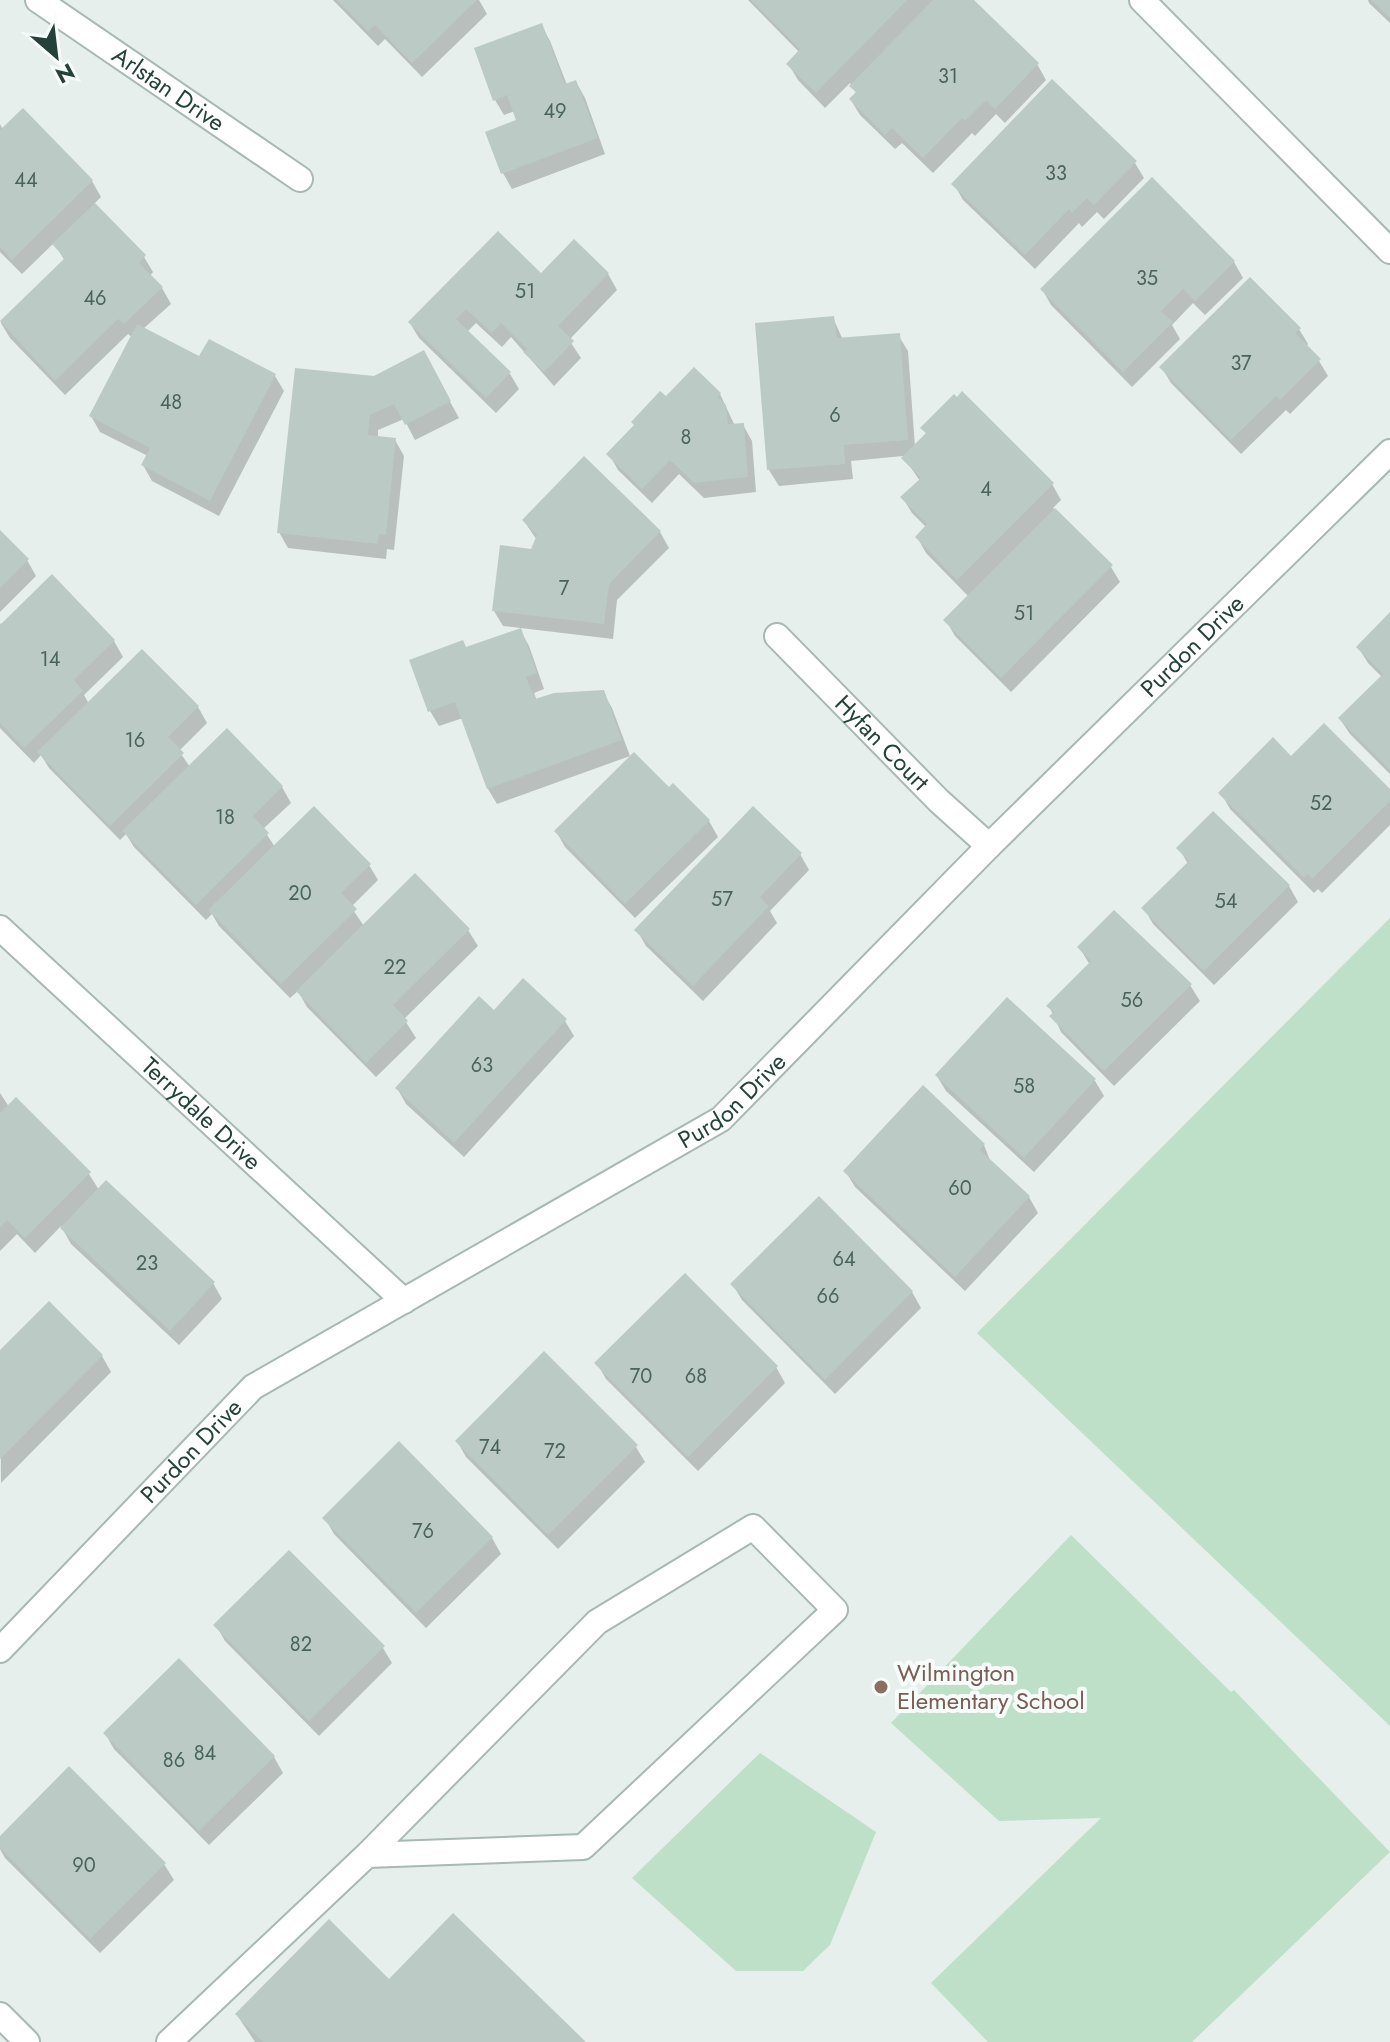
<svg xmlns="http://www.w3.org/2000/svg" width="1390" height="2042" viewBox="0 0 1390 2042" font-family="Jost,sans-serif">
	<rect width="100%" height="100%" fill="#e6efeb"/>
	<!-- green -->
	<path fill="#bfe0c8" d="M1390,918V1726L977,1333Z
		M1071,1535L1231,1692L1234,1690L1390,1852L1192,2042H988L931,1983L1101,1818L999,1821L891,1723Z
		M760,1753L876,1832L830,1945L803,1971H736L632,1878Z"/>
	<!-- shadow -->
	<path fill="#0003" d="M333,0H479L487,14L422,77L385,39L378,46Z
		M748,0H971L1037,64L1046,80L1005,123L996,114L975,136L972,133L933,173L902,143L895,149L860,115L851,100L857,94L850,83L825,108L798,80L789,65L800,53Z
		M1368,0H1390V23L1369,3Z
		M541,25L550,41L567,85L576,82L585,98L605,154L512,189L503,173L519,121L515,111L504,115L495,100Z
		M23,111L92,181L101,197L94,204L144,257L153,272L150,276L162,288L171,304L143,329L200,359L275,376L284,391L219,516L152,481L143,465L148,456L100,432L91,416L132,337L128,334L65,395L10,338L1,323L65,261L54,243L22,274L0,252V124L3,130Z
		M1135,163L1144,178L1104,219L1097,212L1082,227L1079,223L1035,269L963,200L954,184Z
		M1152,180L1234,262L1243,278L1205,315L1193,303L1172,325L1180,339L1132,387L1051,305L1042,289Z
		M574,242L608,274L617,290L569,340L581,358L554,386L511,337L502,347L476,323L467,332L510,374L519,389L496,413L419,338L410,323L541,276Z
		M833,318L843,340L898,335L908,351L915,447L927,435L923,428L1052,484L1061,500L1053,508L1111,567L1120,582L1011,692L955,636L946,620L969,597L926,553L917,537L927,528L912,513L903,498L920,481L903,456L851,461L853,479L779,486L769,470L757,325Z
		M1299,329L1308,344L1306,347L1319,361L1328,376L1290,414L1286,410L1241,454L1171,383L1162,368Z
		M432,369L459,418L415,440L404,419L378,430V438L395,440L404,456L394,550L387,549L386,559L288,548L279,532L374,378Z
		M720,394L735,426L743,425L752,441L756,492L704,498L679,474L652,503L618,470L609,454Z
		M524,521L660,532L669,548L617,600L613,639L503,626L494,611L537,540Z
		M0,533L27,560L36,576L0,612Z
		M1390,615V774L1350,734L1340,719L1382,677L1368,663L1358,647Z
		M0,623L2,626L114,641L123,657L84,695L89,704L198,707L207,723L179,751L190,767L282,787L291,803L263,829L275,847L369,865L378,880L351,907L364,926L415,876L468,930L478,946L404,1019L416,1038L376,1077L307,1007L298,991L290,998L219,926L212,914L206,920L134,847L126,834L120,840L49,768L41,755L34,763L0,728Z
		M520,630L529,646L544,689L534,693L537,701L603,692L612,708L630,756L497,804L488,789L463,718L439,726L430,711L466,649Z
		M1291,759L1390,791V825L1322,893L1318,889L1314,893L1230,809L1221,793Z
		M669,790L709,821L718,837L635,918L565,847L556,831Z
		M1179,848L1289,886L1298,902L1214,985L1153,924L1144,908L1188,864Z
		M800,854L809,870L770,911L777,923L703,1001L646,946L637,930Z
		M1079,947L1190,985L1200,1001L1114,1086L1061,1032L1049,1006L1090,965Z
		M494,1013L565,1021L574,1036L464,1157L406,1104L397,1088Z
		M937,1076L1095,1081L1104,1096L1034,1172L946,1091Z
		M0,1093L9,1107L89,1174L99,1190L213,1283L222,1299L179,1345L71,1244L61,1226L35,1253L17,1234L0,1251Z
		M984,1145L991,1163L1029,1197L1038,1213L965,1291L855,1187L846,1172Z
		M819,1199L912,1292L921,1308L835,1394L742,1300L733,1285Z
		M0,1353L102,1356L111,1372L1,1483Z
		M597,1363L776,1367L785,1383L698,1471L606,1379Z
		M457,1441L636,1447L645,1462L558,1549L466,1457Z
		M325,1518L492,1538L501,1554L426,1628L334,1534Z
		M216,1625L383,1648L392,1663L319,1736L225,1641Z
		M105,1733L274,1757L283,1773L209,1845L114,1749Z
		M0,1838L164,1864L174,1880L100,1953L5,1858L0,1849Z
		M389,1982L583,2042H255L237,2015Z"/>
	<!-- building -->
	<path fill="#bbcac4" d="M337,0H477L412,63L375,25L368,31Z
		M751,0H907L816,93L786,64L800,49Z
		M933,0H974L1039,63L995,109L986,100L965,121L962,118L923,158L892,128L885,135L849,99L856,92L849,86Z
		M1371,0H1390V18Z
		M542,23L565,84L576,80L598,138L501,174L485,132L516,120L507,95L493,101L474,48Z
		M1052,79L1137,161L1094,205L1087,198L1072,213L1069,209L1025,255L951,184Z
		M23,108L93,180L12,260L0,247V130Z
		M1152,177L1235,261L1195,301L1183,289L1161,311L1173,322L1123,372L1040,289Z
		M95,203L146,255L139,263L163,287L124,324L118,319L55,381L0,321L65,258L52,244Z
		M498,231L541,273L574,239L609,273L558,326L574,341L544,372L523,352L527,349L501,323L492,333L466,309L456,319L511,372L486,398L408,322Z
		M1250,277L1301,328L1295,333L1321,359L1280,400L1276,396L1231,440L1159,367Z
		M834,316L837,338L900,333L908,440L844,445L845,464L767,470L755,323Z
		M137,324L199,356L209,339L276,374L210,501L141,465L150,448L89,416Z
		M424,350L451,401L405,425L394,404L370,415L368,435L396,438L386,535L379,534L378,544L277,533L295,368L374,376Z
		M694,367L721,393L718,397L726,405L728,424L744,423L748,477L694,483L670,460L642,489L606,454L634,425L631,422L660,391L666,396Z
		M962,391L1054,483L957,580L915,537L927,524L900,497L921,478L901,458L926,433L920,428L954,394L957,397Z
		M584,456L661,531L609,584L604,624L492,611L500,545L531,549L537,535L522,520Z
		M1055,508L1113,565L1001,678L943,620Z
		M0,530L29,559L0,588Z
		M52,574L115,640L74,680L83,691L24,748L0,723V625Z
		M1390,612V770L1338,718L1383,674L1356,647Z
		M521,628L537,673L526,677L535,699L554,693L604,690L622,740L487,789L455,702L428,712L409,660L463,640L466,647Z
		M142,649L199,706L168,737L184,753L110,826L37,752Z
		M1324,723L1390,789V801L1312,879L1308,874L1304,878L1218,793L1273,737L1291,756Z
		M227,728L283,786L253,816L269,833L196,905L122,831Z
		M634,752L669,787L673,783L710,820L625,904L554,831Z
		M314,806L371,864L341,893L357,909L281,984L208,910Z
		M753,806L802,853L760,897L769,906L693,986L634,930Z
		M1213,811L1290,885L1204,971L1141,908L1189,861L1176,848Z
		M415,873L470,929L393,1005L408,1021L366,1063L296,991Z
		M1114,910L1192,984L1104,1071L1049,1016L1054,1012L1046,1006L1091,961L1077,947Z
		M523,978L567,1019L454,1143L395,1088L479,996L494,1010Z
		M1007,997L1096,1079L1024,1158L935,1075Z
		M923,1085L985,1144L980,1150L1030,1196L955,1277L843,1171Z
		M16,1097L91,1172L25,1238L7,1220L0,1227V1113Z
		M106,1180L215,1282L170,1331L60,1228Z
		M819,1196L913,1291L825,1380L730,1284Z
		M685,1273L778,1366L688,1457L594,1363Z
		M49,1301L103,1355L0,1459V1350Z
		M544,1351L638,1445L548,1535L455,1441Z
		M399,1441L493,1537L416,1613L322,1518Z
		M289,1550L385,1646L309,1721L213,1625Z
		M179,1658L275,1756L199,1831L103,1733Z
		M69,1766L166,1863L90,1939L0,1848V1836Z
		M453,1913L586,2042H263L235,2014L329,1919L389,1979Z"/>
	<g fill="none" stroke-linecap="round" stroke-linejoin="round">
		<defs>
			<path id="lane" d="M169,2042L367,1855L597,1622L753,1527L835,1610L583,1847L367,1855"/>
			<g id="street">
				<path id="s1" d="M38,0L300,179"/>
				<path d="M1142,0L1390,251"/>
				<path id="s2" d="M777,636L939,801L989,846"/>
				<path id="s3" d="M0,928L404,1301"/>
				<path id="s4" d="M0,1650L253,1387L721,1119L989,846L1390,452"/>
				<path d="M0,2015L27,2042"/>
			</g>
		</defs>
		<!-- lane casing -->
		<use href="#lane" stroke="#a8b8b2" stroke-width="28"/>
		<!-- street casing -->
		<use href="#street" stroke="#a8b8b2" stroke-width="28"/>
		<!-- lane -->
		<use href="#lane" stroke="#fff" stroke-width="24"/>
		<!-- street -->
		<use href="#street" stroke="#fff" stroke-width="24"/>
	</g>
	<!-- markers -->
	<circle fill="#8d6e63" stroke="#f7fbf9" stroke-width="3" cx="881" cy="1687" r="8"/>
	<g text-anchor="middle" stroke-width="8" stroke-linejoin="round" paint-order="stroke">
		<!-- number labels -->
		<g font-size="20" fill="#4a645c">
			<text x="948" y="83">31</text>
			<text x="555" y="118">49</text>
			<text x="1056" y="180">33</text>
			<text x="26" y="187">44</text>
			<text x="1147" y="285">35</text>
			<text x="525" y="298">51</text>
			<text x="95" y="305">46</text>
			<text x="1241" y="370">37</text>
			<text x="171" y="409">48</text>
			<text x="835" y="422">6</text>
			<text x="686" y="444">8</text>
			<text x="986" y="496">4</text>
			<text x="564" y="595">7</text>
			<text x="1024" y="620">51</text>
			<text x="50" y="666">14</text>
			<text x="135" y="747">16</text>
			<text x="1321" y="810">52</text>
			<text x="225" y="824">18</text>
			<text x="300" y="900">20</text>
			<text x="722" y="906">57</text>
			<text x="1226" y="908">54</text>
			<text x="395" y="974">22</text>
			<text x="1132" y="1007">56</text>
			<text x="482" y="1072">63</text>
			<text x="1024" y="1093">58</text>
			<text x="960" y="1195">60</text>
			<text x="844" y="1266">64</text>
			<text x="147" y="1270">23</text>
			<text x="828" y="1303">66</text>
			<text x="641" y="1383">70</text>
			<text x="696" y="1383">68</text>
			<text x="490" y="1454">74</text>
			<text x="555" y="1458">72</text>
			<text x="423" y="1538">76</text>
			<text x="301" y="1651">82</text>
			<text x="205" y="1760">84</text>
			<text x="174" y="1767">86</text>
			<text x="84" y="1872">90</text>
		</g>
		<!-- street labels -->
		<g font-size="24" fill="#24423a" stroke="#f7fbf9">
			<text dy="8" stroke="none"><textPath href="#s1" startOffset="158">Arlstan Drive</textPath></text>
			<text dy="8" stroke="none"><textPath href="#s4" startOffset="1572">Purdon Drive</textPath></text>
			<text dy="8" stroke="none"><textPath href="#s2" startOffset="150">Hyfan Court</textPath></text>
			<text dy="8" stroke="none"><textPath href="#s4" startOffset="924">Purdon Drive</textPath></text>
			<text dy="8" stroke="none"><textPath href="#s3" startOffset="274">Terrydale Drive</textPath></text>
			<text dy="8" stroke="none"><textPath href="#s4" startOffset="276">Purdon Drive</textPath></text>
		</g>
		<!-- education labels -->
		<g font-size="24" fill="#785e54" stroke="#f7fbf9" text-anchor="start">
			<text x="897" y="1681">Wilmington<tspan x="897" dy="28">Elementary School</tspan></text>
		</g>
	</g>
	<!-- north arrow -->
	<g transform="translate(56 56) rotate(152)" stroke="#f7fbf9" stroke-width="6" paint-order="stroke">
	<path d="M0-6L14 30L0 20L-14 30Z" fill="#24423a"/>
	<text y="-12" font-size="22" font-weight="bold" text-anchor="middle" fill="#24423a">N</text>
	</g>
</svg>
